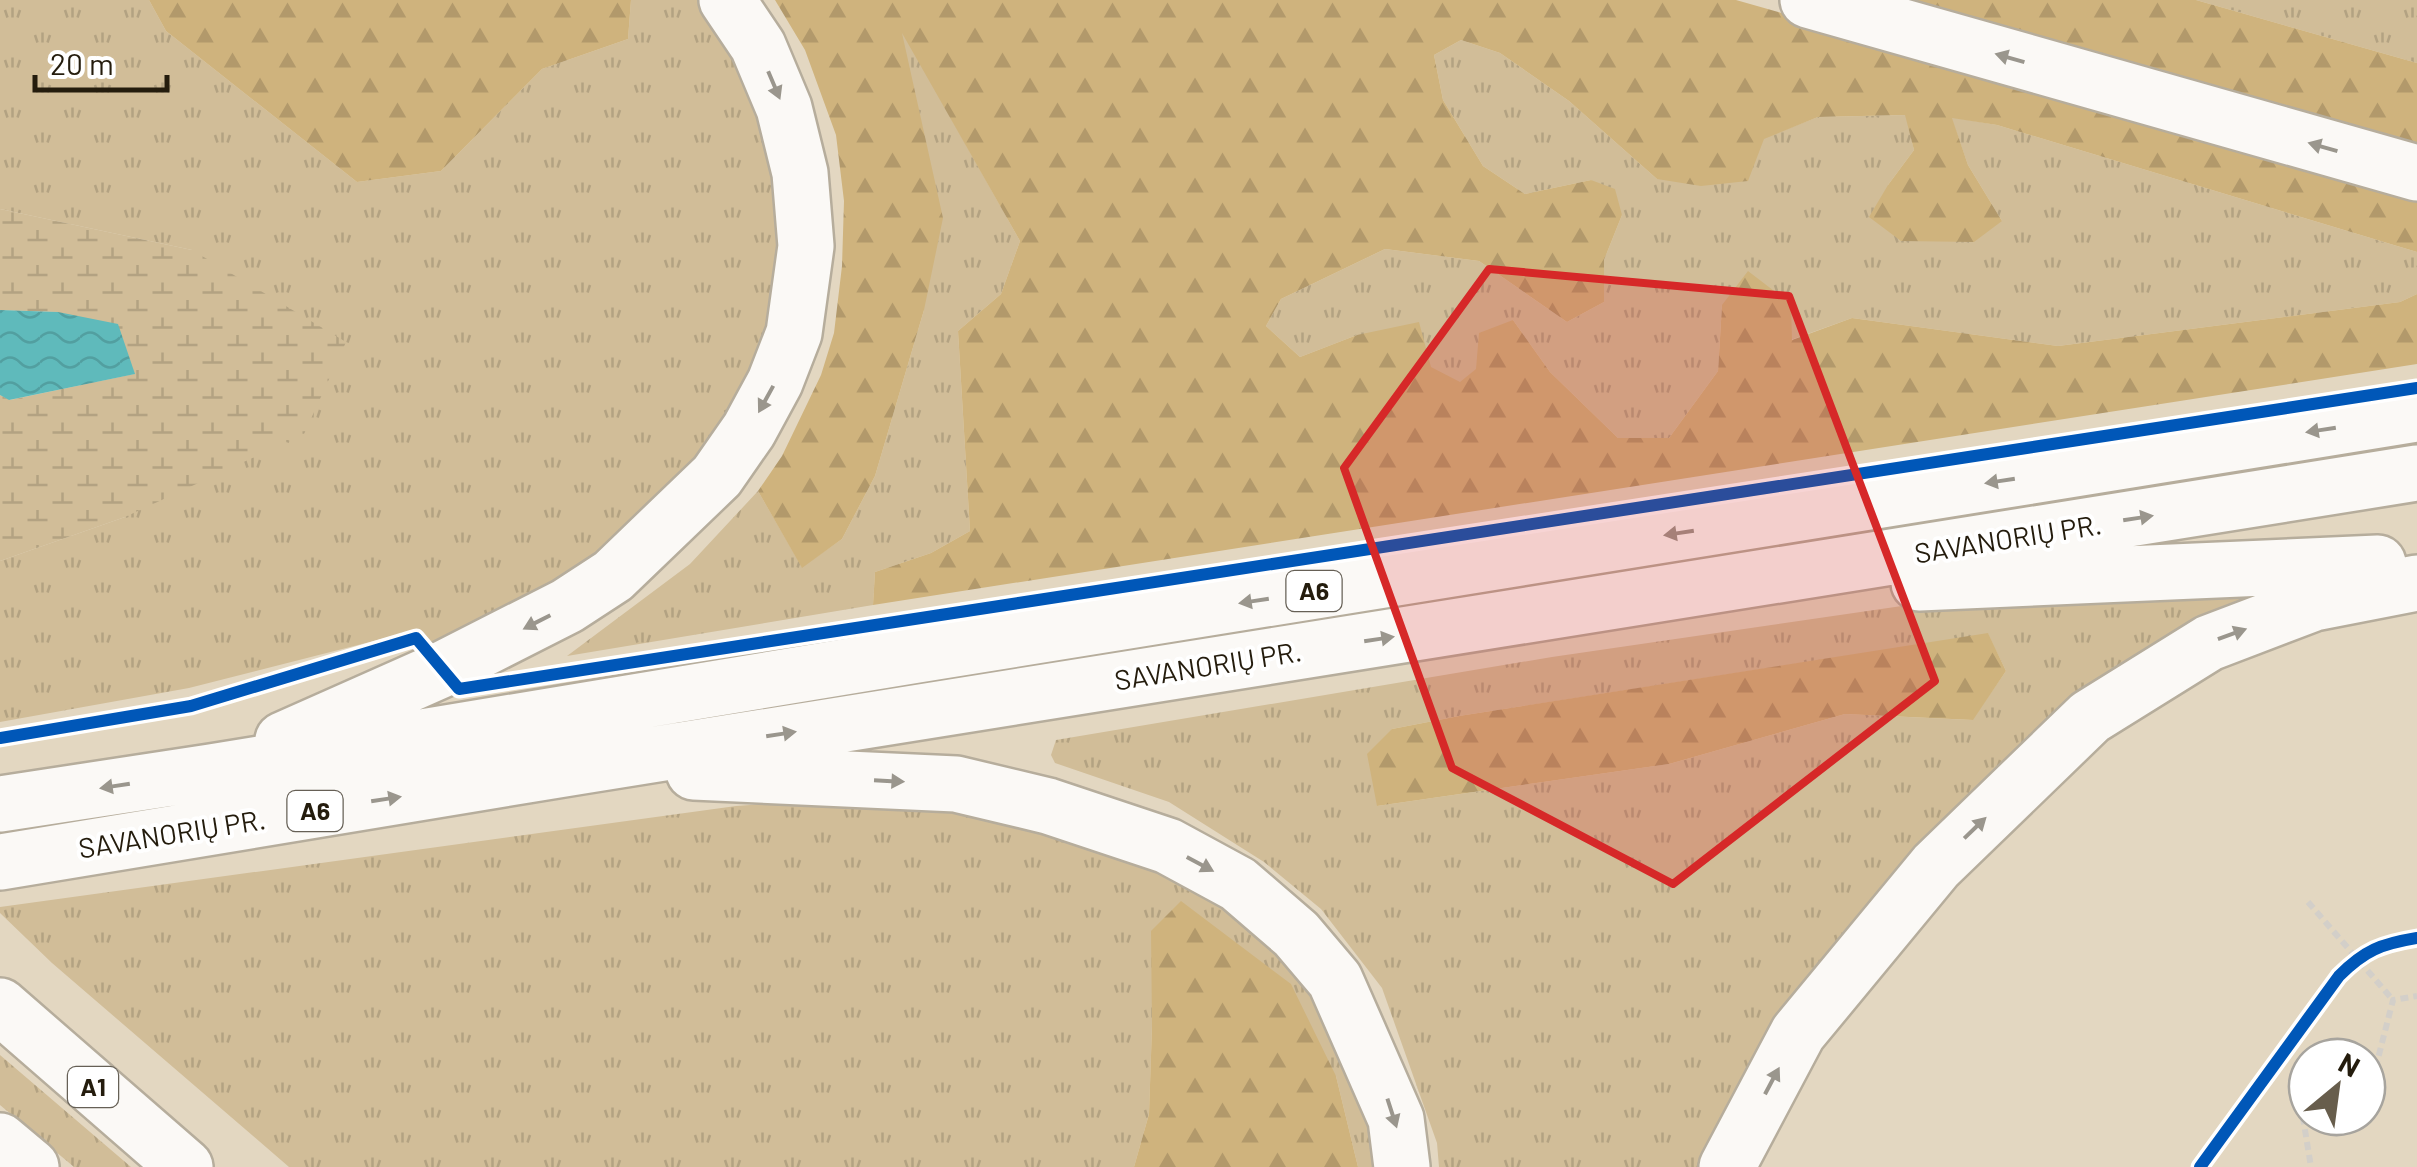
<svg xmlns="http://www.w3.org/2000/svg" width="2417" height="1167" viewBox="0 0 2417 1167" font-family="Barlow,sans-serif">
	<defs>
		<pattern id="grass-tufts" width="24" height="20" patternUnits="userSpaceOnUse" patternTransform="scale(2.5)"><rect width="24" height="20" fill="#d1bd98"/><path d="M3 7l-1-3M5 7V3M7 7l1-3M15 17l-1-3M17 17v-4M19 17l1-3" fill="none" stroke="#b3a282"/></pattern>
		<pattern id="forest-firs" width="22" height="20" patternUnits="userSpaceOnUse" patternTransform="scale(2.5)"><rect width="22" height="20" fill="#cfb37d"/><path d="M5 1l3.5 6h-7zM16 11l3.5 6h-7z" fill="#b2996b"/></pattern>
		<pattern id="wetland-marsh" width="20" height="14" patternUnits="userSpaceOnUse" patternTransform="scale(2.5)"><rect width="20" height="14" fill="#d1bd98"/><path d="M1 5h8M5 5V1M11 12h8M15 12V8" fill="none" stroke="#b3a282"/></pattern>
		<pattern id="water-waves" width="16" height="10" patternUnits="userSpaceOnUse" patternTransform="scale(2.5)"><rect width="16" height="10" fill="#5fbabb"/><path d="M0 5q4-4 8 0t8 0" fill="none" stroke="#529fa0"/></pattern>
	</defs>
	<rect width="100%" height="100%" fill="#e3d7c1"/>
	<!-- grass -->
	<path fill="url(#grass-tufts)" fill-rule="evenodd" d="M0,0H149L166,31L357,182L441,171L542,69L628,39L631,0H713L785,165L775,343L729,436L591,573L438,647L413,631L189,688L0,722V561L125,517L192,250L0,209Z
		M2196,0H2417V63Z
		M901,29L1020,241L1001,294L958,331L970,531L931,553L875,572L873,605L567,656L690,564L758,491L802,567L842,539L875,476L924,310Z
		M1461,40L1500,53L1569,101L1657,179L1818,117L1906,115L1914,150L1888,185L2002,221L1968,165L1951,117L1997,125L2417,252V294L2400,302L2058,346L1852,318L1791,340L1722,305L1718,371L1669,438H1618L1550,372L1513,320L1477,369L1460,383L1357,335L1300,357L1266,326L1281,299L1385,249L1479,261L1567,322L1604,302V260L1622,215L1591,180L1525,194L1483,166L1443,100L1434,55Z
		M2252,578L2259,600L2192,621L2131,661L1990,775L1893,872L1808,980L1703,1167H1439L1437,1143L1382,988L1321,909L1264,862L1169,802L1055,763L1051,755L1056,740L1552,657L2005,591ZM1988,634L2006,671L1972,720L1845,714L1669,764L1377,806L1392,729L1459,716Z
		M869,797L967,804L1143,859L1219,902L1287,959L1341,1034L1373,1138V1167H1358L1336,1076L1152,1026L1149,1114L1134,1167H289L52,963L0,913V907L736,806Z
		M0,1055L131,1167H74L0,1105Z"/>
	<!-- forest -->
	<path fill="url(#forest-firs)" d="M149,0H631L628,39L542,69L441,171L357,182L166,31Z
		M775,0H1736L2417,195V252L1997,125L1952,118L1968,165L2002,221L1974,242L1901,241L1869,217L1888,185L1914,150L1905,115L1818,117L1764,139L1748,181L1701,186L1657,179L1569,101L1500,53L1461,40L1434,55L1443,100L1483,166L1525,194L1591,180L1615,189L1622,215L1604,260V302L1567,322L1479,261L1385,249L1281,299L1266,326L1300,357L1357,335L1419,322L1431,367L1460,382L1476,369L1479,333L1513,320L1550,372L1618,438H1669L1718,371L1722,305L1748,271L1791,304L1792,340L1852,318L2058,346L2400,302L2417,294V364L873,605L875,572L931,553L970,531L958,331L1001,294L1020,241L902,33L943,218L924,310L875,476L842,539L802,568L758,491L782,456L821,375L834,333L842,266L844,201L836,135L805,50Z
		M1900,0H2196L2417,63V145Z
		M1988,633L2006,671L1973,720L1845,714L1669,764L1377,806L1367,754L1392,729L1459,716Z
		M1181,901L1291,984L1336,1076L1358,1167H1134L1149,1114L1152,1026L1151,931Z"/>
	<!-- wetland -->
	<path fill="url(#wetland-marsh)" d="M0,209L192,250L346,342L304,434L125,517L0,561V395L10,400L134,374L58,312L0,310Z"/>
	<!-- water -->
	<path fill="url(#water-waves)" d="M0,310L58,312L118,324L135,374L9,400L0,395Z"/>
	<g fill="none" stroke-linecap="round" stroke-linejoin="round">
		<defs>
			<path id="trunk" d="M1808,0L2417,173
				M1919,583L2378,563
				M283,740L443,669L567,606L613,576L717,476L749,430L775,382L794,333L806,246L800,173L784,108L758,46L727,0
				M694,772L956,784L1048,806L1168,846L1238,884L1296,934L1335,980L1396,1119L1402,1167
				M0,804L211,772L917,655L2417,414
				M0,862L582,766L2417,473
				M0,1006L185,1167
				M0,1141L31,1167
				M1727,1167L1798,1033L1936,866L2090,717L2209,643L2314,603L2417,583"/>
		</defs>
		<!-- trunk casing -->
		<use href="#trunk" stroke="#b6ad9c" stroke-width="60"/>
		<!-- path -->
		<path stroke="#d3cfc9" stroke-width="6" stroke-dasharray="8 5" stroke-linecap="butt" d="M2308,902L2393,1000
			M2367,1075L2374,1074L2393,1000L2417,996
			M2307,1085L2298,1087L2311,1167"/>
		<!-- trunk -->
		<use href="#trunk" stroke="#fbf9f6" stroke-width="55"/>
		<defs>
			<path id="cycleway" d="M0,738L191,706L416,638L459,689L2417,388
				M2200,1167L2339,976C2365,950 2381,944 2417,938"/>
		</defs>
		<!-- cycleway casing -->
		<use href="#cycleway" stroke="#fff" stroke-width="19"/>
		<!-- cycleway -->
		<use href="#cycleway" stroke="#0057b8" stroke-width="12"/>
	</g>
	<!-- one-way arrows -->
	<defs><path id="oneway-solid" d="M-6-.8H1V-3.2L6.5 0L1 3.2V.8H-6Z" transform="scale(2.5)"/></defs>
	<g fill="#9a968d">
		<use href="#oneway-solid" transform="translate(2010 58) rotate(-164)"/>
		<use href="#oneway-solid" transform="translate(774 85) rotate(67)"/>
		<use href="#oneway-solid" transform="translate(2323 147) rotate(-164)"/>
		<use href="#oneway-solid" transform="translate(766 399) rotate(119)"/>
		<use href="#oneway-solid" transform="translate(2321 430) rotate(171)"/>
		<use href="#oneway-solid" transform="translate(2000 481) rotate(171)"/>
		<use href="#oneway-solid" transform="translate(2138 518) rotate(-9)"/>
		<use href="#oneway-solid" transform="translate(1679 533) rotate(171)"/>
		<use href="#oneway-solid" transform="translate(1254 601) rotate(171)"/>
		<use href="#oneway-solid" transform="translate(537 622) rotate(153)"/>
		<use href="#oneway-solid" transform="translate(2232 634) rotate(-20)"/>
		<use href="#oneway-solid" transform="translate(1379 639) rotate(-9)"/>
		<use href="#oneway-solid" transform="translate(781 734) rotate(-9)"/>
		<use href="#oneway-solid" transform="translate(889 781) rotate(3)"/>
		<use href="#oneway-solid" transform="translate(115 786) rotate(171)"/>
		<use href="#oneway-solid" transform="translate(386 799) rotate(-9)"/>
		<use href="#oneway-solid" transform="translate(1975 828) rotate(-44)"/>
		<use href="#oneway-solid" transform="translate(1200 864) rotate(28)"/>
		<use href="#oneway-solid" transform="translate(1772 1081) rotate(-62)"/>
		<use href="#oneway-solid" transform="translate(1392 1113) rotate(72)"/>
	</g>
	<!-- marked area -->
	<path fill="#d62828" fill-opacity="0.2" stroke="#d62828" stroke-width="8" stroke-linejoin="round" d="M1489,269L1789,296L1935,681L1673,884L1452,768L1344,468Z"/>
	<g text-anchor="middle" stroke-width="8" stroke-linejoin="round" paint-order="stroke">
		<!-- shield labels -->
		<g fill="#fff" stroke="#666056" stroke-width="2.5">
			<rect x="1286.5" y="571" width="55" height="40" rx="8"/>
			<rect x="287.5" y="791" width="55" height="40" rx="8"/>
			<rect x="68" y="1067" width="50" height="40" rx="8"/>
		</g>
		<g font-size="25" font-weight="bold" fill="#241c0d">
			<text x="1314" y="600">A6</text>
			<text x="315" y="820">A6</text>
			<text x="93" y="1096">A1</text>
		</g>
		<!-- street labels -->
		<g font-size="28" fill="#241c0d" stroke="#fff">
			<text transform="translate(2008 539) rotate(-9)" y="10">SAVANORIŲ PR.</text>
			<text transform="translate(1208 666) rotate(-9)" y="10">SAVANORIŲ PR.</text>
			<text transform="translate(172 834) rotate(-9)" y="10">SAVANORIŲ PR.</text>
		</g>
	</g>
	<!-- north arrow -->
	<g transform="translate(2337 1087) rotate(29)"><circle r="48" fill="#ffffff" stroke="#a7a49e" stroke-width="2.5"/>
	<path d="M0-8L18 38L0 25L-18 38Z" fill="#675d4c"/>
	<text y="-15" font-size="28" font-weight="bold" text-anchor="middle" fill="#241c0d">N</text>
	</g>
	<!-- scale -->
	<path d="M35 75v15h132v-15" fill="none" stroke="#241c0d" stroke-width="5"/>
	<text x="50" y="75" font-size="30" fill="#241c0d" stroke="#ffffff" stroke-width="8" paint-order="stroke">20 m</text>
</svg>
